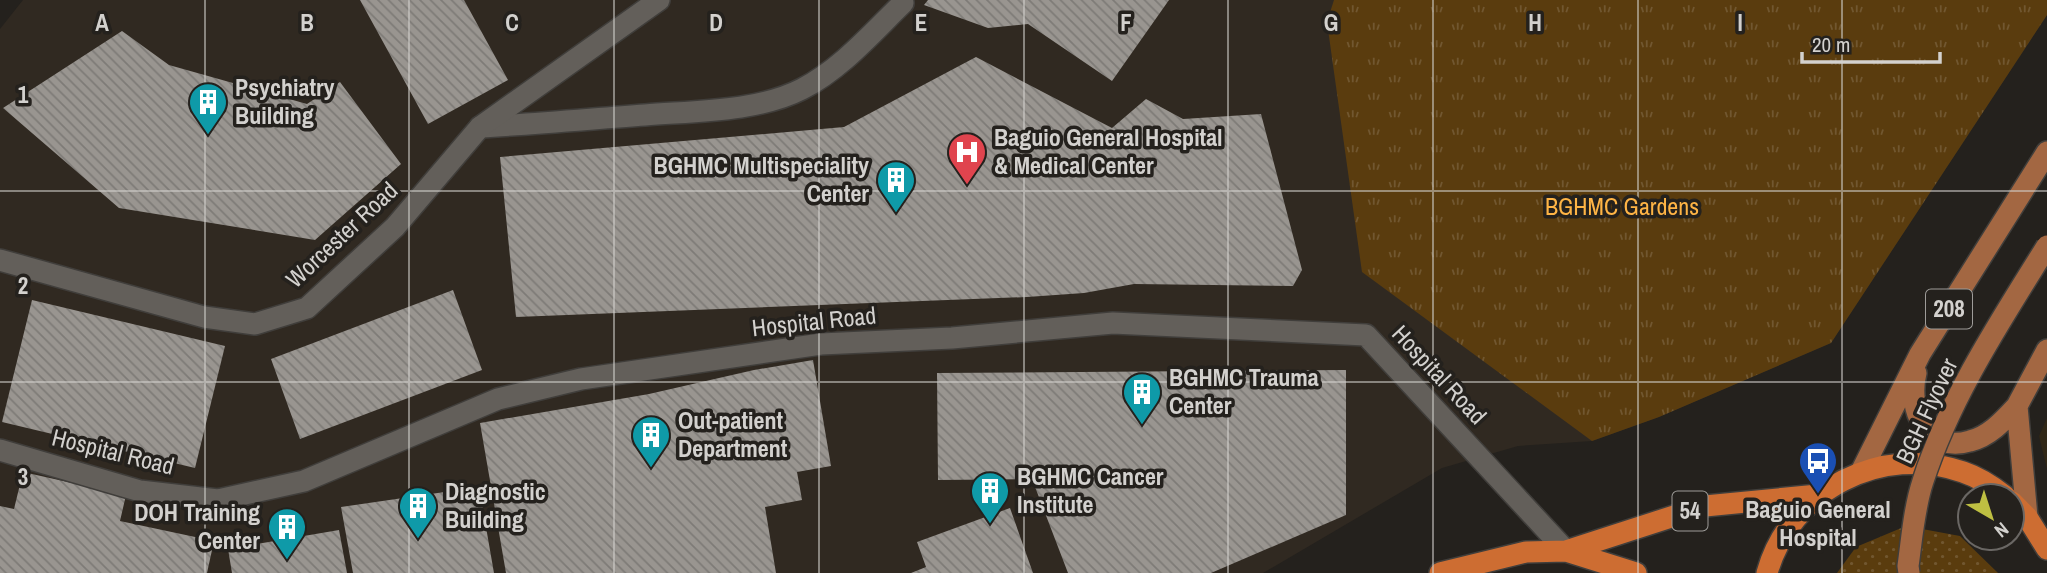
<svg xmlns="http://www.w3.org/2000/svg" width="2047" height="573" viewBox="0 0 2047 573" font-family="'Archivo Narrow',sans-serif">
	<defs>
		<pattern id="grass-dots" width="8" height="8" patternUnits="userSpaceOnUse" patternTransform="scale(1.75)"><rect width="8" height="8" fill="#5a3c0e"/><path d="M2 2h.1M6 6h.1" fill="none" stroke="#715730" stroke-width="1.8" stroke-linecap="round"/></pattern>
		<pattern id="park-tufts" width="24" height="20" patternUnits="userSpaceOnUse" patternTransform="scale(1.75)"><rect width="24" height="20" fill="#5a3c0e"/><path d="M3 7l-1-3M5 7V3M7 7l1-3M15 17l-1-3M17 17v-4M19 17l1-3" fill="none" stroke="#715730"/></pattern>
		<pattern id="building-back-hatch" width="6" height="6" patternUnits="userSpaceOnUse" patternTransform="scale(1.75)"><rect width="6" height="6" fill="#999590"/><path d="M-1 5l2 2M0 0l6 6M5-1l2 2" fill="none" stroke="#7e7b77"/></pattern>
	</defs>
	<rect width="100%" height="100%" fill="#24211d"/>
	<!-- commercial -->
	<path fill="#302717" d="M2047,418V469L2039,436Z"/>
	<!-- built -->
	<path fill="#302921" d="M23,0H2047V15L1831,343L1659,417L1592,441L1518,446L1442,468L1263,573H0V29Z"/>
	<!-- grass -->
	<path fill="url(#grass-dots)" d="M1906,526L1960,536L1998,573H1837L1856,547Z"/>
	<!-- park -->
	<path fill="url(#park-tufts)" d="M1334,0H2047V15L1831,343L1659,417L1592,441L1362,272L1327,22Z"/>
	<!-- building -->
	<path fill="url(#building-back-hatch)" d="M360,0H464L508,80L428,124Z
		M928,0H1169L1112,81L1028,24L988,28L924,5Z
		M122,31L169,65L307,104L340,82L401,164L315,240L119,208L3,108Z
		M976,57L1112,128L1146,99L1183,119L1261,114L1302,270L1293,286L1134,284L1084,293L1027,297L516,317L500,157L844,127Z
		M453,290L482,370L300,439L271,359Z
		M32,300L225,346L195,468L2,422Z
		M813,360L831,466L797,472L802,500L765,507L776,573H506L480,423L649,394L754,370Z
		M1346,370V515L1211,573H1068L1032,479L938,480L937,373Z
		M23,472L126,495L120,521L214,541L207,573H0V506L14,509Z
		M479,487L494,573H353L341,507Z
		M1010,508L1033,573H911L926,567L917,542Z
		M339,530L347,573H232L228,549Z"/>
	<g fill="none" stroke-linecap="round" stroke-linejoin="round">
		<defs>
			<path id="lane" d="M480,127C535,124 590,119 645,115C694,111 757,112 802,89C841,69 872,33 903,3"/>
			<path id="street" d="M0,260L204,317L255,324L307,308L395,227L480,127L659,0
				M0,450L140,491L218,500L304,481L498,399L581,379L821,344L952,338L1113,323L1366,335L1566,551"/>
			<path id="primary" d="M1916,373C1907,408 1926,454 1970,441C1990,436 2004,420 2017,406
				M1861,472L1920,354L2047,152
				M2027,517L2017,406L2047,350"/>
			<path id="highway" d="M2012,502L2027,517L2047,549
				M1566,551L1636,573
				M1440,573L1526,552L1566,551L1705,506L1818,495
				M1767,573C1790,490 1882,443 1963,472C1978,477 1992,486 2005,496"/>
		</defs>
		<!-- lane casing -->
		<use href="#lane" stroke="#403e3b" stroke-width="24"/>
		<!-- street casing -->
		<use href="#street" stroke="#403e3b" stroke-width="24"/>
		<!-- primary casing -->
		<use href="#primary" stroke="#403e3b" stroke-width="24"/>
		<!-- highway casing -->
		<use href="#highway" stroke="#403e3b" stroke-width="24"/>
		<!-- lane -->
		<use href="#lane" stroke="#635f5a" stroke-width="21"/>
		<!-- street -->
		<use href="#street" stroke="#635f5a" stroke-width="21"/>
		<!-- primary -->
		<use href="#primary" stroke="#a36742" stroke-width="21"/>
		<!-- highway -->
		<use href="#highway" stroke="#cd6d32" stroke-width="21"/>
		<defs>
			<path id="primary-bridge" d="M1909,573L1908,566C1912,538 1914,508 1923,481C1950,397 2001,320 2047,246"/>
		</defs>
		<!-- primary-bridge casing -->
		<use href="#primary-bridge" stroke="#403e3b" stroke-width="24" stroke-linecap="butt"/>
		<!-- primary-bridge -->
		<use href="#primary-bridge" stroke="#a36742" stroke-width="21"/>
	</g>
	<!-- grid -->
	<path fill="none" stroke="#d3d1ce" stroke-width="2" stroke-opacity="0.55" d="M205,0V573M409,0V573M614,0V573M819,0V573M1024,0V573M1228,0V573M1433,0V573M1638,0V573M1842,0V573M0,191H2047M0,382H2047"/>
	<!-- icons -->
	<defs>
		<symbol id="building-pin" viewBox="-11 -11 22 30"><path d="M0 17L-7.5 6A9.5 9.5 0 1 1 7.5 6Z" fill="#0f9aa8" stroke="#24211d"/><path d="M-4-6H4V6H1V3H-1V6H-4ZM-2.5-4.3h1.7v1.8h-1.7ZM.8-4.3h1.7v1.8H.8ZM-2.5-1h1.7V.8h-1.7ZM.8-1h1.7V.8H.8Z" fill="#fff"/></symbol>
		<symbol id="hospital-pin" viewBox="-11 -11 22 30"><path d="M0 17L-7.5 6A9.5 9.5 0 1 1 7.5 6Z" fill="#e0444e" stroke="#24211d"/><path d="M-5-5h3v3.5h4V-5h3V5h-3V1.5h-4V5h-3Z" fill="#fff"/></symbol>
		<symbol id="bus-pin" viewBox="-11 -11 22 30"><path d="M0 17L-7.5 6A9.5 9.5 0 1 1 7.5 6Z" fill="#1a4fb4" stroke="#24211d"/><path d="M-5-6H5V4H4V6H2V4H-2V6H-4V4H-5ZM-3.5-4V0h7V-4ZM-3.5 1.2v1.5H-2V1.2ZM2 1.2v1.5H3.5V1.2Z" fill="#fff"/></symbol>
	</defs>
	<g fill-rule="evenodd">
		<use href="#building-pin" x="186" y="80" width="44" height="60"/>
		<use href="#hospital-pin" x="945" y="130" width="44" height="60"/>
		<use href="#building-pin" x="874" y="158" width="44" height="60"/>
		<use href="#building-pin" x="1120" y="370" width="44" height="60"/>
		<use href="#building-pin" x="629" y="413" width="44" height="60"/>
		<use href="#bus-pin" x="1796" y="439" width="44" height="60"/>
		<use href="#building-pin" x="968" y="469" width="44" height="60"/>
		<use href="#building-pin" x="396" y="484" width="44" height="60"/>
		<use href="#building-pin" x="265" y="505" width="44" height="60"/>
	</g>
	<g text-anchor="middle" stroke-width="7" stroke-linejoin="round" paint-order="stroke">
		<!-- shield labels -->
		<g fill="#24211d" stroke="#9e9c99" stroke-width="2">
			<rect x="1926" y="289.5" width="46" height="39" rx="5"/>
			<rect x="1672.5" y="491.5" width="35" height="39" rx="5"/>
		</g>
		<g font-size="23" font-weight="bold" fill="#d3d1ce">
			<text x="1949" y="317">208</text>
			<text x="1690" y="519">54</text>
		</g>
		<!-- poi labels -->
		<g font-size="24" font-weight="bold" fill="#d3d1ce" stroke="#24211d" text-anchor="start">
			<text x="235" y="96">Psychiatry<tspan x="235" dy="28">Building</tspan></text>
			<text x="994" y="146">Baguio General Hospital<tspan x="994" dy="28">&amp; Medical Center</tspan></text>
			<text x="869" y="174" text-anchor="end">BGHMC Multispeciality<tspan x="869" dy="28">Center</tspan></text>
			<text x="1169" y="386">BGHMC Trauma<tspan x="1169" dy="28">Center</tspan></text>
			<text x="678" y="429">Out-patient<tspan x="678" dy="28">Department</tspan></text>
			<text x="1017" y="485">BGHMC Cancer<tspan x="1017" dy="28">Institute</tspan></text>
			<text x="445" y="500">Diagnostic<tspan x="445" dy="28">Building</tspan></text>
			<text x="1818" y="518" text-anchor="middle">Baguio General<tspan x="1818" dy="28">Hospital</tspan></text>
			<text x="260" y="521" text-anchor="end">DOH Training<tspan x="260" dy="28">Center</tspan></text>
		</g>
		<!-- park labels -->
		<g font-size="24" fill="#feb445" stroke="#24211d">
			<text x="1622" y="215">BGHMC Gardens</text>
		</g>
		<!-- street labels -->
		<g font-size="24" fill="#d3d1ce" stroke="#24211d">
			<text transform="translate(342 235) rotate(-43)" y="8">Worcester Road</text>
			<text transform="translate(814 322) rotate(-6)" y="8">Hospital Road</text>
			<text transform="translate(1439 375) rotate(47)" y="8">Hospital Road</text>
			<text transform="translate(1927 411) rotate(-65)" y="8">BGH Flyover</text>
			<text transform="translate(113 452) rotate(14)" y="8">Hospital Road</text>
		</g>
	</g>
	<g font-size="23" text-anchor="middle" font-weight="bold" fill="#d3d1ce" stroke="#24211d" stroke-width="7" stroke-linejoin="round" paint-order="stroke">
		<text x="102" y="31">A</text>
		<text x="307" y="31">B</text>
		<text x="512" y="31">C</text>
		<text x="716" y="31">D</text>
		<text x="921" y="31">E</text>
		<text x="1126" y="31">F</text>
		<text x="1331" y="31">G</text>
		<text x="1535" y="31">H</text>
		<text x="1740" y="31">I</text>
		<text x="23" y="103">1</text>
		<text x="23" y="294">2</text>
		<text x="23" y="485">3</text>
	</g>
	<!-- north arrow -->
	<g transform="translate(1991 517) rotate(141)"><circle r="33" fill="#24211d" stroke="#6a6764" stroke-width="2"/>
	<path d="M0-5L12 26L0 18L-12 26Z" fill="#bebf42"/>
	<text y="-10" font-size="19" font-weight="bold" text-anchor="middle" fill="#d3d1ce">N</text>
	</g>
	<!-- scale -->
	<path d="M1802 52v10h138v-10" fill="none" stroke="#d3d1ce" stroke-width="3.5"/>
	<text x="1812" y="52" font-size="21" fill="#d3d1ce" stroke="#24211d" stroke-width="5" paint-order="stroke">20 m</text>
</svg>
